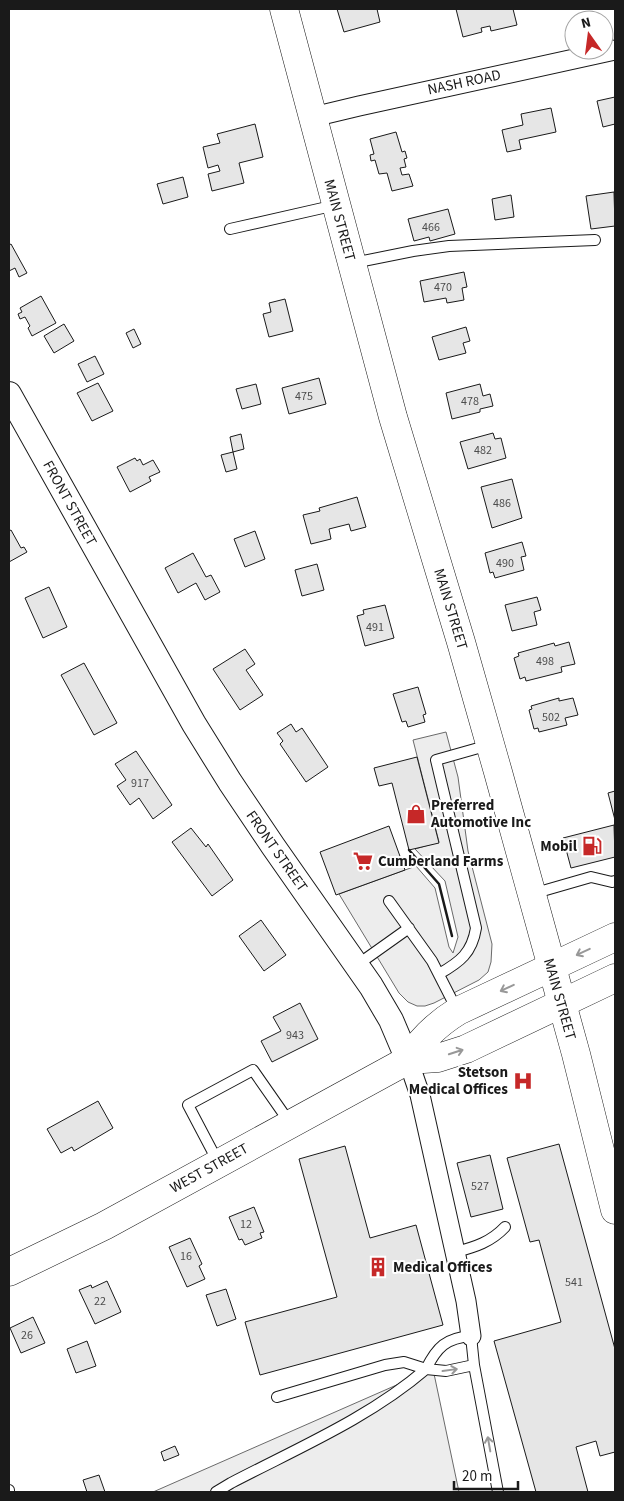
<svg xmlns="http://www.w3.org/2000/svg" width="624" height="1501" viewBox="0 0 624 1501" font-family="'Source Sans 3',sans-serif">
	<rect width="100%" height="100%" fill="#fff"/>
	<!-- built -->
	<path fill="#ededed" stroke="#6a6a6a" d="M446,732L458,777L468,851L492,944L491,962L488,972L479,980L434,1003L425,1006H417L408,1002L399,993L339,894L416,866L435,888L449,947L453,953L458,937L445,881L415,849L439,842L413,740Z
		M433,1369L459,1492H153Z"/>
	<!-- building -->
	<path fill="#e6e6e6" stroke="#1a1a1a" d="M337,9H377L380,22L344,32Z
		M456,9H513L517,25L491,31L490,26L481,28L482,32L463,37Z
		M615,97V124L603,127L597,101Z
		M551,108L556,132L519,140L521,149L507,152L502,130L523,125L521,114Z
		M255,124L263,157L239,163L244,183L212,191L208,174L220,171L218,165L208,168L203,147L220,143L217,134Z
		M396,132L402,152L405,151L407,158L404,159L406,167L400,168L402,175L409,174L413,186L392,191L387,173L379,174L375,160L371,161L370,155L374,154L370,139Z
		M183,177L188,197L163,204L157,184Z
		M614,192L615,226L591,229L586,196Z
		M511,195L514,217L495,220L492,199Z
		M448,209L455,234L430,241L429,237L414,241L408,219Z
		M11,244L27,273L19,277L15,268L9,271V245Z
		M464,272L467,287L462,288L464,300L447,303L446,298L424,302L420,281Z
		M41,296L56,323L32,336L28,328L30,326L25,317L20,319L18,314L22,312L20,308Z
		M285,299L293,331L269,337L263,314L271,312L269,303Z
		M64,324L74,341L54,353L44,336Z
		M466,327L470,341L463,343L466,353L439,360L432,337Z
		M134,329L141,344L133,348L126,333Z
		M95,356L104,374L87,382L78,364Z
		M319,378L326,404L289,414L282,388Z
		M98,383L113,411L92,421L77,393Z
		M256,384L261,404L242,409L236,389Z
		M480,384L483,396L490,394L493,406L480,409V412L452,419L446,393Z
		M493,433L495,439L501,438L506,458L468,469L460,442Z
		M241,434L244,449L233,452L230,437Z
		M233,452L237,469L226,472L221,455Z
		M135,458L137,461L140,459L143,465L153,460L160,472L149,477L151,481L130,492L117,467Z
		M512,479L522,518L492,528L481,487Z
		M357,497L366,527L351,531L349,524L329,529L331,539L311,544L303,515L320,511L319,508Z
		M11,530L21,548L24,547L27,552L9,562V531Z
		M255,531L265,559L245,567L234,539Z
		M522,542L526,556L521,557L524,570L495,578L493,572L490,573L485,553Z
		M193,553L206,577L211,575L220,592L205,600L196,583L178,593L165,568Z
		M317,564L324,590L302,596L295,570Z
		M49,587L67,627L43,638L25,598Z
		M537,597L541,610L534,612L537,625L512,631L505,605Z
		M385,605L394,638L365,646L357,616L364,614L363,610Z
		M569,642L575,664L561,667L562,672L526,681L525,677L520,679L514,658L519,656L518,653L554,643L555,646Z
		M245,649L255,664L246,670L263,695L240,710L213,669Z
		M84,663L117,723L94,735L61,675Z
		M418,687L426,714L423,715L425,722L408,727L406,721L402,722L393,694Z
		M559,698V701L573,698L578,715L565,718L567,725L539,732L538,728L534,729L529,710L532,709L531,706Z
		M291,724L296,732L302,728L328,767L306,782L280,744L283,741L277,733Z
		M136,751L172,805L153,819L139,798L130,805L117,786L126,780L115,764Z
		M417,757L439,843L409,850L392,783L379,786L374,768Z
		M615,791V820L608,793Z
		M614,825L615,857L571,868L563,838Z
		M389,826L405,870L336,895L320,852Z
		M191,828L206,847L208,844L233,880L212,896L172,842Z
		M261,920L286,955L264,971L239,936Z
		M300,1003L318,1039L272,1062L261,1041L281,1031L273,1017Z
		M98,1101L113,1128L74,1151L72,1147L61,1153L47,1129Z
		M559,1144L615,1349V1452L600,1456L596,1441L576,1447L588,1492H536L494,1341L561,1322L539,1240L530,1242L507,1158Z
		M345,1146L370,1238L416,1225L443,1325L260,1375L245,1322L337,1297L299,1159Z
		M490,1155L503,1209L471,1217L457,1163Z
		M254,1207L264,1232L260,1233L262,1238L245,1245L242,1239L239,1240L229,1217Z
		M190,1238L202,1264L199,1266L205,1279L187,1287L169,1247Z
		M107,1281L121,1312L95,1324L79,1290L91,1285L92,1288Z
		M226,1289L236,1319L217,1326L206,1295Z
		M33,1317L45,1343L21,1353L10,1328Z
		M87,1341L96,1366L76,1373L67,1349Z
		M175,1446L179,1455L164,1461L161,1452Z
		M99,1475L105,1492H87L83,1480Z"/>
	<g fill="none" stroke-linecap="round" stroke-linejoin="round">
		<defs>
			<path id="service" d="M230,229L336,205
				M353,263L413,251L449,246L595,240
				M532,894L591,877L612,882L615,881
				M389,901L432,961L457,1010
				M357,965L409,928
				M439,974C460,962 472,953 476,928L436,760L489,745
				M218,1162L188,1105L253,1070L290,1123
				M456,1252C475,1247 491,1242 505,1227
				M474,1365L446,1371L426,1369C437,1347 446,1338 471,1336L474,1365L498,1492
				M9,1490V1492
				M216,1492L231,1483C298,1448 369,1418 426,1369L404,1362L385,1365L277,1397"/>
			<path id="minor" d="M313,117L359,106L615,50
				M408,1060L420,1095L466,1301L471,1336"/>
			<path id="tertiary" d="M9,394L194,724L230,782L273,846L371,986L391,1020L408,1060"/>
			<path id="secondary" d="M408,1060C421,1039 437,1024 458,1011L615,937
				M9,1272L104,1226L408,1060L438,1058L466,1049L615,978"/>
			<path id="primary" d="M284,9L393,417L461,642L498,772L576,1054L615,1210"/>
		</defs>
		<!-- service casing -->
		<use href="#service" stroke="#1a1a1a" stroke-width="12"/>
		<!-- minor casing -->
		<use href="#minor" stroke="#1a1a1a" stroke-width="21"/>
		<!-- tertiary casing -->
		<use href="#tertiary" stroke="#1a1a1a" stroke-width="26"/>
		<!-- secondary casing -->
		<use href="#secondary" stroke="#1a1a1a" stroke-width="29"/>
		<!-- primary casing -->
		<use href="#primary" stroke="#1a1a1a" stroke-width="29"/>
		<!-- service -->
		<use href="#service" stroke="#fff" stroke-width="10"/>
		<!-- minor -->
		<use href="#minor" stroke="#fff" stroke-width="19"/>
		<!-- tertiary -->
		<use href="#tertiary" stroke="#fff" stroke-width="24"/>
		<!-- secondary -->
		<use href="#secondary" stroke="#fff" stroke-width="28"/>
		<!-- primary -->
		<use href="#primary" stroke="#fff" stroke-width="28"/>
		<!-- wall -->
		<path stroke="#1a1a1a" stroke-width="2.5" d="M409,850L439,884L452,936"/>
	</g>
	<!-- one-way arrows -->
	<defs><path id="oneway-shaft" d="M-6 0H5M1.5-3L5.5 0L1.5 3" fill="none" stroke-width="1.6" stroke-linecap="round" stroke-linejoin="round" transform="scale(1.25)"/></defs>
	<g stroke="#989898">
		<use href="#oneway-shaft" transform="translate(583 952) rotate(155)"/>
		<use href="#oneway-shaft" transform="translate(507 988) rotate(155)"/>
		<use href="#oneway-shaft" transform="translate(456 1052) rotate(-18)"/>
		<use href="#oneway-shaft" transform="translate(450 1370) rotate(-8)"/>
		<use href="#oneway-shaft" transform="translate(489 1444) rotate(-100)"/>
	</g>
	<!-- icons -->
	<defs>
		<symbol id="shop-bare" viewBox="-9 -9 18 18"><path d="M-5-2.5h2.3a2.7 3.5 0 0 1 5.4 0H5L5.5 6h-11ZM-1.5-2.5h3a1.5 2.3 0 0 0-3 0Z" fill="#c62828" stroke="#fff" stroke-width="2.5" paint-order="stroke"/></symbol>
		<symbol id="fuel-bare" viewBox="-9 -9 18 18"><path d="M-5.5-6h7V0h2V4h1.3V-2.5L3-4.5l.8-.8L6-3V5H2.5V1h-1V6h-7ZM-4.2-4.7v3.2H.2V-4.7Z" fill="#c62828" stroke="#fff" stroke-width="2.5" paint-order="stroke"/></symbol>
		<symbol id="supermarket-bare" viewBox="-9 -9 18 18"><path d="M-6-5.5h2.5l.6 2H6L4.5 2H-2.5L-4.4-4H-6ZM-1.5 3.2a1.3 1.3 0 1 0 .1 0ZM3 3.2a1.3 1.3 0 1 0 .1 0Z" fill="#c62828" stroke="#fff" stroke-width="2.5" paint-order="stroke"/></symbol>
		<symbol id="hospital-bare" viewBox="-9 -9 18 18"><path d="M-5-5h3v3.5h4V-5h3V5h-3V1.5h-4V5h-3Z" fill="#c62828" stroke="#fff" stroke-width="2.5" paint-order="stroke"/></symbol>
		<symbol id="building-bare" viewBox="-9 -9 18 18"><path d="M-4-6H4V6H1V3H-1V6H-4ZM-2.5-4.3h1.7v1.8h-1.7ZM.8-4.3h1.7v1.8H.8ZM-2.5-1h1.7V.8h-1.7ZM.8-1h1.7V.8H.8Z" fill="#c62828" stroke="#fff" stroke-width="2.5" paint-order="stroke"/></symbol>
	</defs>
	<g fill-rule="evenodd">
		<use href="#shop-bare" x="402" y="800" width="28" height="28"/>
		<use href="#fuel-bare" x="578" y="832" width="28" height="28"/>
		<use href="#supermarket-bare" x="349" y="847" width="28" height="28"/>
		<use href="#hospital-bare" x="509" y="1067" width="28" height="28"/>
		<use href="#building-bare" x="364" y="1253" width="28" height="28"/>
	</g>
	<g text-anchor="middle" stroke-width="4" stroke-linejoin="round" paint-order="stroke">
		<!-- number labels -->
		<g font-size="12" fill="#4d4d4d">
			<text x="431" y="231">466</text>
			<text x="443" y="291">470</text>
			<text x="304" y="400">475</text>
			<text x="470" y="405">478</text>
			<text x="483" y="454">482</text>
			<text x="502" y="507">486</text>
			<text x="505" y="567">490</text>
			<text x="375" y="631">491</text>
			<text x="545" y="665">498</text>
			<text x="551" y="721">502</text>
			<text x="140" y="787">917</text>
			<text x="295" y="1039">943</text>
			<text x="480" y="1190">527</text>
			<text x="246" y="1228">12</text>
			<text x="186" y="1260">16</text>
			<text x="574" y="1286">541</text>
			<text x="100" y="1305">22</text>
			<text x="27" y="1339">26</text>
		</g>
		<!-- street labels -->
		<g font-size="15" fill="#1a1a1a" stroke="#fff">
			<text transform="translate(464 82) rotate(-12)" y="5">NASH ROAD</text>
			<text transform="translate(340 220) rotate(75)" y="5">MAIN STREET</text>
			<text transform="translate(70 503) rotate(61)" y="5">FRONT STREET</text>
			<text transform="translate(451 609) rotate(73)" y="5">MAIN STREET</text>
			<text transform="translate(277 851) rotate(55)" y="5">FRONT STREET</text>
			<text transform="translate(560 999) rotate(74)" y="5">MAIN STREET</text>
			<text transform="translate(209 1168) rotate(-29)" y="5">WEST STREET</text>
		</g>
		<!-- poi labels -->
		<g font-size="15" font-weight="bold" fill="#1a1a1a" stroke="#fff" text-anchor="start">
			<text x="431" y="810">Preferred<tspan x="431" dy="17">Automotive Inc</tspan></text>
			<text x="577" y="851" text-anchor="end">Mobil</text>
			<text x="378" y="866">Cumberland Farms</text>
			<text x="508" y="1077" text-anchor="end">Stetson<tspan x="508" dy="17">Medical Offices</tspan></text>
			<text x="393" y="1272">Medical Offices</text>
		</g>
	</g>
	<!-- border -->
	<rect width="624" height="1501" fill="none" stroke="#1a1a1a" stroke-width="20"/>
	<!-- north arrow -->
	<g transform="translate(589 35) rotate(346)"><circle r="24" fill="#ffffff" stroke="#a3a3a3"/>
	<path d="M0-4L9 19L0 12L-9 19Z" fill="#c62828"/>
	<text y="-8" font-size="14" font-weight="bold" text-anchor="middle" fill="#1a1a1a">N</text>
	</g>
	<!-- scale -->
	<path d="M454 1481v8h64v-8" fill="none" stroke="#1a1a1a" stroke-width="2.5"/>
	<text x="462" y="1481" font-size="15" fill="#1a1a1a" stroke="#ffffff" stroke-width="4" paint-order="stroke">20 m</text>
</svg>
